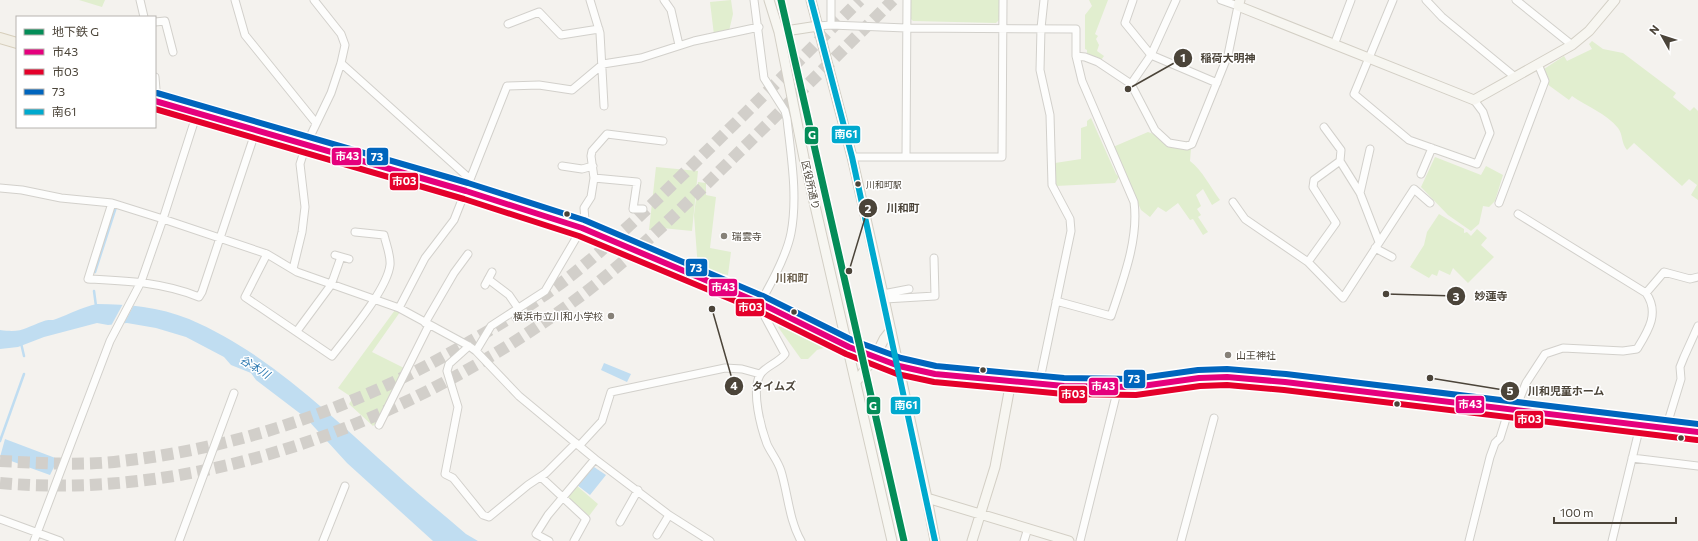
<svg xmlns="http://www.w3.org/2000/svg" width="1698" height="541" viewBox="0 0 1698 541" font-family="Commissioner,'Noto Sans JP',sans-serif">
	<rect width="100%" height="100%" fill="#f4f2ee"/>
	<!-- green -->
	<path fill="#e1eecf" d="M79,0H105L102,7Z
		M731,0L733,14L729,31L714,35L710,2Z
		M911,0H1000V19L996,23L913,21L910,18Z
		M1089,0H1108L1095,34L1098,36L1096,39L1099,45L1097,51L1104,56L1101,60L1087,53V50L1085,49V15L1092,6Z
		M1592,41L1603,49L1623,53L1676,93L1673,97L1690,111L1694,107L1698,111V200L1691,195L1697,185L1689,179L1682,186L1634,143L1627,150C1621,143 1623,134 1618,128C1607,114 1586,106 1572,96L1569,100L1547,84L1549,79L1544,69L1564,56L1567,61L1592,49L1589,44Z
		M1091,118L1116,174L1119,177L1115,183L1056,186L1055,163L1081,159V128L1087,126V121Z
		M1148,132L1191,148L1190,161C1203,171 1210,187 1220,200L1212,205L1203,189L1196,195L1201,206L1197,209L1201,215L1198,217L1208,232L1203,235L1193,219L1190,220L1178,203L1166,212L1158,207L1150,217L1141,210L1113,147Z
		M1435,157L1481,175L1486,166L1503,175L1495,201L1489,207L1483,206L1479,224L1471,231L1448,215L1421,187Z
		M656,167L698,171L692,231L662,228L660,234L655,233L656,230H649Z
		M698,182L706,183V195L716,197L710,248L731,252L728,275L698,269L694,215Z
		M1439,214L1464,229V233L1467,232L1471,236L1477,229L1487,238L1481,245L1494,257L1468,283L1453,268L1450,275L1439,270L1437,276L1432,274L1429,278L1410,267L1424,245L1427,232Z
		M395,310L400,312L372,352L404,368L378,421L373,426L349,404L353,398L338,388Z
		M782,325L823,346L824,348L817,350L808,359H801L778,327Z
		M577,486L598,504L589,516L569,498V495Z"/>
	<!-- water -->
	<path fill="#c0ddf1" d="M97,304C128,304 159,307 189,319C269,353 331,416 395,473C418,494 443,514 466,534L478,541H433L347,463L306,418L256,380L251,373L231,365L224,357L186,337L156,328L127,323L108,325L97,323L44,337L18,347L0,349V330C23,333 24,328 44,321C48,319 52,321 56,319C70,314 82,307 97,304Z
		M604,363L631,374L627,382L601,370Z
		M5,439L58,459L50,475L0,457Z
		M594,467L606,475L590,495L577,485Z"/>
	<!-- pier -->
	<path fill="#f4f2ee" d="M124,302L135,303L123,325L111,326Z"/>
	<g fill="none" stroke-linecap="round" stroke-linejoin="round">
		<!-- stream -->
		<path stroke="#c0ddf1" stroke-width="2.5" d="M95,272L116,207
			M94,291L96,306
			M21,343L24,356
			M0,441L24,374"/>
		<!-- highway-tunnel -->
		<path stroke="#d2cfca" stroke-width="12" stroke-dasharray="12 6" stroke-linecap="butt" d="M0,461C40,463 82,466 122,461C246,447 364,404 471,341C506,321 541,299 573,274C623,234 669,188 715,143C764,95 812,48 860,0
			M0,483C209,502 422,416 586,292C639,251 687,203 735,156C788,104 841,52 893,0"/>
		<defs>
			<path id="street" d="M140,0L144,17
				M235,0L245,35L316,123
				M590,0L600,33L604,106
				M664,0L671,10L679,45
				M754,0L764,78L785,111L787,119C791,156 798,196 791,233C787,254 771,284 760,303
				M1133,0L1125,23L1151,55L1217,83
				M1393,0L1354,94L1409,140L1477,164L1490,133L1483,112L1474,100
				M1426,0L1442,17L1515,77
				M1516,0L1572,45
				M155,22L165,21L173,52
				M508,24L539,12L561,35L599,29
				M831,25V0
				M818,26L831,25L906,28L1076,29V56L1082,81L1134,202C1139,239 1123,280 1111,316L1056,301
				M1334,45L1351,0
				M1076,56L1085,57L1098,62L1131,84L1155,130L1169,143L1187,146L1192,144L1228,55L1238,6L1221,0
				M341,63L470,179
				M155,77L157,102
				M1131,84L1151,55L1176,0
				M197,113L163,219L267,254L297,272L399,308L469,346L476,351L519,396L595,459L669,515L710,541
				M1324,127L1341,150L1340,161L1360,193L1379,242
				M852,157H1002L1003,0
				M906,157L907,0
				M562,166L582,169L593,166
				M1421,174L1432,148
				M594,178L637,182L633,209H643
				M0,188L22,190L61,198L112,203L163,219L141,282L110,341L34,541
				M1360,193L1370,149
				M1233,202L1245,219L1308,262L1343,298L1414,189L1430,203
				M112,203L88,279C126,281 162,282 199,297L202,292L256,130
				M1499,203L1545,81L1538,64
				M1375,248L1392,257
				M267,254L245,297L332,356C348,335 387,290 390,265C391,256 386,244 384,235L355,232
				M335,255L349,259
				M1308,262L1336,223L1313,187L1314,180L1340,161
				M293,269L302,232L305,207L300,164L306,145L331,93L341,63L345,45L341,34L314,0
				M488,279L509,295L518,308
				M485,285L492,272
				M1646,293L1664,272L1690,279L1698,277
				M883,294L909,289
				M885,299L935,296L934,258
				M766,305L765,317L785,354C779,363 765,366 760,375C751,391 761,428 767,444C771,453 778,461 781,471C788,494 789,520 801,541
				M399,308L425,258L454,220L507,86L539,85L572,90L603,64L641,58L694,41L759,27
				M425,323L454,273L468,254
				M297,331L331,285L341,257
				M469,346L449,364L447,371L458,407L445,474L453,478L483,515L489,517L528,485L546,473L576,443
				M476,351L491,326L545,291L582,228L585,220L584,208L591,197L594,178L591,156L592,151L607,134L663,141
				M1039,384L1071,231L1070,219L1052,185L1050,115L1040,70L1041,28L1044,0
				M1515,410L1526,383L1545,354L1563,348L1623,351L1637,349C1648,331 1660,313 1646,293L1518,214
				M379,425L429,325
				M1666,428L1681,379L1680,367L1684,357L1698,326
				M579,446L602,421L611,392L725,368L742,369L760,374
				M1632,458L1698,466
				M541,477L586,519L574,541
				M0,519L60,541
				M620,522L638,490
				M657,535L669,515
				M179,541L234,393
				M323,541L345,486
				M549,541L536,534L548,515L595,459
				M1024,541L1028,528
				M1080,541L1118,388
				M1181,541L1214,418
				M1469,541L1490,457L1495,443L1500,438L1509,409
				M1612,541L1640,426"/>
			<path id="secondary" d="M769,0L779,32L804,158L892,541
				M811,0L852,157L883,294L927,498L935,541
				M1240,0L1238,6L1474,100L1572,45L1589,31L1615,0
				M779,32L818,26
				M875,357L884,339L891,330
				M856,382L866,368L876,358
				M927,498L1069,541
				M972,541L995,467L1011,381"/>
			<path id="primary" d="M0,38L17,43
				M155,101L466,191L582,228L760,303L849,347L899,366L935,374L1064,386L1135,387L1199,378L1227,377L1285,382L1698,432"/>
		</defs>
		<!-- street casing -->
		<use href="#street" stroke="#d2d0cb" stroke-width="9"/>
		<!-- secondary casing -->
		<use href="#secondary" stroke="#d3cfc5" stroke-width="11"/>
		<!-- primary casing -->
		<use href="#primary" stroke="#d6cebb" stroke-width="12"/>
		<!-- street -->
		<use href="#street" stroke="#fdfdfc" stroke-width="7"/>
		<!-- secondary -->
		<use href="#secondary" stroke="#f7f6f1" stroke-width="9"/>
		<!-- primary -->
		<use href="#primary" stroke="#f2efe6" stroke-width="10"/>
		<defs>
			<path id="bus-1" d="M155,101L466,191L582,228L760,303L849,347L899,366L935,374L1064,386L1135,387L1199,378L1227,377L1285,382L1698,432"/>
			<path id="bus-2" d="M155,109L464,199L579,236L757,310L846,354L897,374L934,382L1064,394L1136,395L1200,386L1227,385L1284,390L1697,440"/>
			<path id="bus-3" d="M157,93L468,183L584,220L763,296L852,340L901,358L936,366L1064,378L1134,379L1198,370L1227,369L1286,374L1698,424"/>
			<path id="bus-4" d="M811,0L852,157L935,541"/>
		</defs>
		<!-- bus-1 casing -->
		<use href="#bus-1" stroke="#fff" stroke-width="9"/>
		<!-- bus-2 casing -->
		<use href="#bus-2" stroke="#fff" stroke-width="9"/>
		<!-- bus-3 casing -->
		<use href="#bus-3" stroke="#fff" stroke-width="9"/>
		<!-- bus-4 casing -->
		<use href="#bus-4" stroke="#fff" stroke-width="9"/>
		<!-- bus-1 -->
		<use href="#bus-1" stroke="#e5007d" stroke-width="6"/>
		<!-- bus-2 -->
		<use href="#bus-2" stroke="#e4002b" stroke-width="6"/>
		<!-- bus-3 -->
		<use href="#bus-3" stroke="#0065bd" stroke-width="6"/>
		<!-- bus-4 -->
		<use href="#bus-4" stroke="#00a9ce" stroke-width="6"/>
		<defs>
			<path id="metro-1" d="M781,0L904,541"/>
		</defs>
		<!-- metro-1 casing -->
		<use href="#metro-1" stroke="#fff" stroke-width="10"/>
		<!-- metro-1 -->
		<use href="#metro-1" stroke="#048d58" stroke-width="7"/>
	</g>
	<!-- markers -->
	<g fill="#4b4439" stroke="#fff" stroke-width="1.5">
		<circle cx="858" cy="184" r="3.5"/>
		<circle cx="567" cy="214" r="3.5"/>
		<circle cx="794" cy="312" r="3.5"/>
		<circle cx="983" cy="370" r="3.5"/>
		<circle cx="1397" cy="404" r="3.5"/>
		<circle cx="1681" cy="438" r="3.5"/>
	</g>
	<g fill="#868178" stroke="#fff" stroke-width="1.5">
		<circle cx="724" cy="236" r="4"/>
		<circle cx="611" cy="316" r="4"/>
		<circle cx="1228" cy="355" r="4"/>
	</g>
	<g text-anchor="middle" stroke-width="3" stroke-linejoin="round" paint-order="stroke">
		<!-- bus labels -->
		<g font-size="9" fill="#4b4439" stroke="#fff" text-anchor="start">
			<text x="866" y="188">川和町駅</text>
		</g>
		<!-- street labels -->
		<g font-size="10" fill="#4b4439" stroke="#fff">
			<text transform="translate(811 185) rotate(77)" y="4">区役所通り</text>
		</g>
		<!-- poi labels -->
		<g font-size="10" fill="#4b4439" stroke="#fff" text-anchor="start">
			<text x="732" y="240">瑞雲寺</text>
			<text x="603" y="320" text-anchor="end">横浜市立川和小学校</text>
			<text x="1236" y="359">山王神社</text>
		</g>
		<!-- neighbourhood labels -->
		<g font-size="11" font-weight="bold" fill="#6e6250" stroke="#fff">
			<text x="792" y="282">川和町</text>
		</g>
		<!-- water labels -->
		<g font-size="11" font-style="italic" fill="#2e7ab2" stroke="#fff">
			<text transform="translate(255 367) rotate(32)" y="4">谷本川</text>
		</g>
	</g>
	<!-- callouts -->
	<path fill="none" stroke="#4b4439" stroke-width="1.5" d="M1128 89L1183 58M849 271L868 208M1386 294L1456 296M712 309L734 386M1430 378L1510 391"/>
	<g fill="#4b4439" stroke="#fff" stroke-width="1.5">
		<circle cx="1128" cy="89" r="4"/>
		<circle cx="849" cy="271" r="4"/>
		<circle cx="1386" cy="294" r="4"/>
		<circle cx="712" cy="309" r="4"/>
		<circle cx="1430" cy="378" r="4"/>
		<circle cx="1183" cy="58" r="10"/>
		<circle cx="868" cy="208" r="10"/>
		<circle cx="1456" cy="296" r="10"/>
		<circle cx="734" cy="386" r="10"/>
		<circle cx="1510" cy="391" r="10"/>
	</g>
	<g font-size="12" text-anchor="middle" font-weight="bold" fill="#fff">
		<text x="1183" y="62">1</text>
		<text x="868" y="213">2</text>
		<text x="1456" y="301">3</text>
		<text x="734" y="390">4</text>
		<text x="1510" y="395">5</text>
	</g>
	<g font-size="11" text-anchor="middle" font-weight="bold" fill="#4b4439" stroke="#fff" stroke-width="3" stroke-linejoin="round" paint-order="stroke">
		<text x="1228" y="62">稲荷大明神</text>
		<text x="903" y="212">川和町</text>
		<text x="1491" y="300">妙蓮寺</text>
		<text x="774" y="390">タイムズ</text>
		<text x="1566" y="395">川和児童ホーム</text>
	</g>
	<g stroke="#fff" stroke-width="1.5">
		<rect x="831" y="125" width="30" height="19" rx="4" fill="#00a9ce"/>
		<rect x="804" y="126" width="15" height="19" rx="4" fill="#048d58"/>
		<rect x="331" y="147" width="31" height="19" rx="4" fill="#e5007d"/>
		<rect x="366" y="147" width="23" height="19" rx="4" fill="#0065bd"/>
		<rect x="389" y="172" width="30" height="19" rx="4" fill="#e4002b"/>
		<rect x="685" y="258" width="23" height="19" rx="4" fill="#0065bd"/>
		<rect x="708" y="278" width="30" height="19" rx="4" fill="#e5007d"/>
		<rect x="735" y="298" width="30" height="19" rx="4" fill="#e4002b"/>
		<rect x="1123" y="369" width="23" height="20" rx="4" fill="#0065bd"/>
		<rect x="1088" y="377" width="31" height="19" rx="4" fill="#e5007d"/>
		<rect x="1058" y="385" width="30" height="19" rx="4" fill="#e4002b"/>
		<rect x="1455" y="395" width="30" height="19" rx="4" fill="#e5007d"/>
		<rect x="890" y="396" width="31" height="19" rx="4" fill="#00a9ce"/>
		<rect x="866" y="396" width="15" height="19" rx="4" fill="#048d58"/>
		<rect x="1514" y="410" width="30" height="19" rx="4" fill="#e4002b"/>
	</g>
	<g font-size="11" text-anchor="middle" font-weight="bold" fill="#fff">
		<text x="846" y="138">南61</text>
		<text x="812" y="139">G</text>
		<text x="347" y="160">市43</text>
		<text x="377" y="161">73</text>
		<text x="404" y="185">市03</text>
		<text x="696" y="272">73</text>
		<text x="723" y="291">市43</text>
		<text x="750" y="311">市03</text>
		<text x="1134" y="383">73</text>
		<text x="1103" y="390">市43</text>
		<text x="1073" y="398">市03</text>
		<text x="1470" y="408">市43</text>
		<text x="906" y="409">南61</text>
		<text x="873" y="410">G</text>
		<text x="1529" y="423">市03</text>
	</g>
	<!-- legend -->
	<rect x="16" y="16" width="140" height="112" fill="#ffffff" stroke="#b7b4b0"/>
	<rect x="24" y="29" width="20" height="6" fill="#048d58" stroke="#b7b4b0"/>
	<text x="52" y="36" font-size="12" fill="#4b4439">地下鉄 G</text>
	<rect x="24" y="49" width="20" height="6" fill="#e5007d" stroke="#b7b4b0"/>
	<text x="52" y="56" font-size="12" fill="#4b4439">市43</text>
	<rect x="24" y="69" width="20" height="6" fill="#e4002b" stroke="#b7b4b0"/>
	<text x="52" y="76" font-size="12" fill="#4b4439">市03</text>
	<rect x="24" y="89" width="20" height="6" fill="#0065bd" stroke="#b7b4b0"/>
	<text x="52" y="96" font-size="12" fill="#4b4439">73</text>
	<rect x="24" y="109" width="20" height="6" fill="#00a9ce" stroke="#b7b4b0"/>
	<text x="52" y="116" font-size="12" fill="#4b4439">南61</text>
	<!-- north arrow -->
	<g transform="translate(1662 36) rotate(309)" stroke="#ffffff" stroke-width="3" paint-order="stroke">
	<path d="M0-3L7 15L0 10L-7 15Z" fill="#4b4439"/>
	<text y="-6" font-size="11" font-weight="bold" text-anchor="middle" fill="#4b4439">N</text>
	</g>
	<!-- scale -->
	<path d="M1554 517v6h122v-6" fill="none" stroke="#4b4439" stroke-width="2"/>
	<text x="1560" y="517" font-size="12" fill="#4b4439" stroke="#ffffff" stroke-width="3" paint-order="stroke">100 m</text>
</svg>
